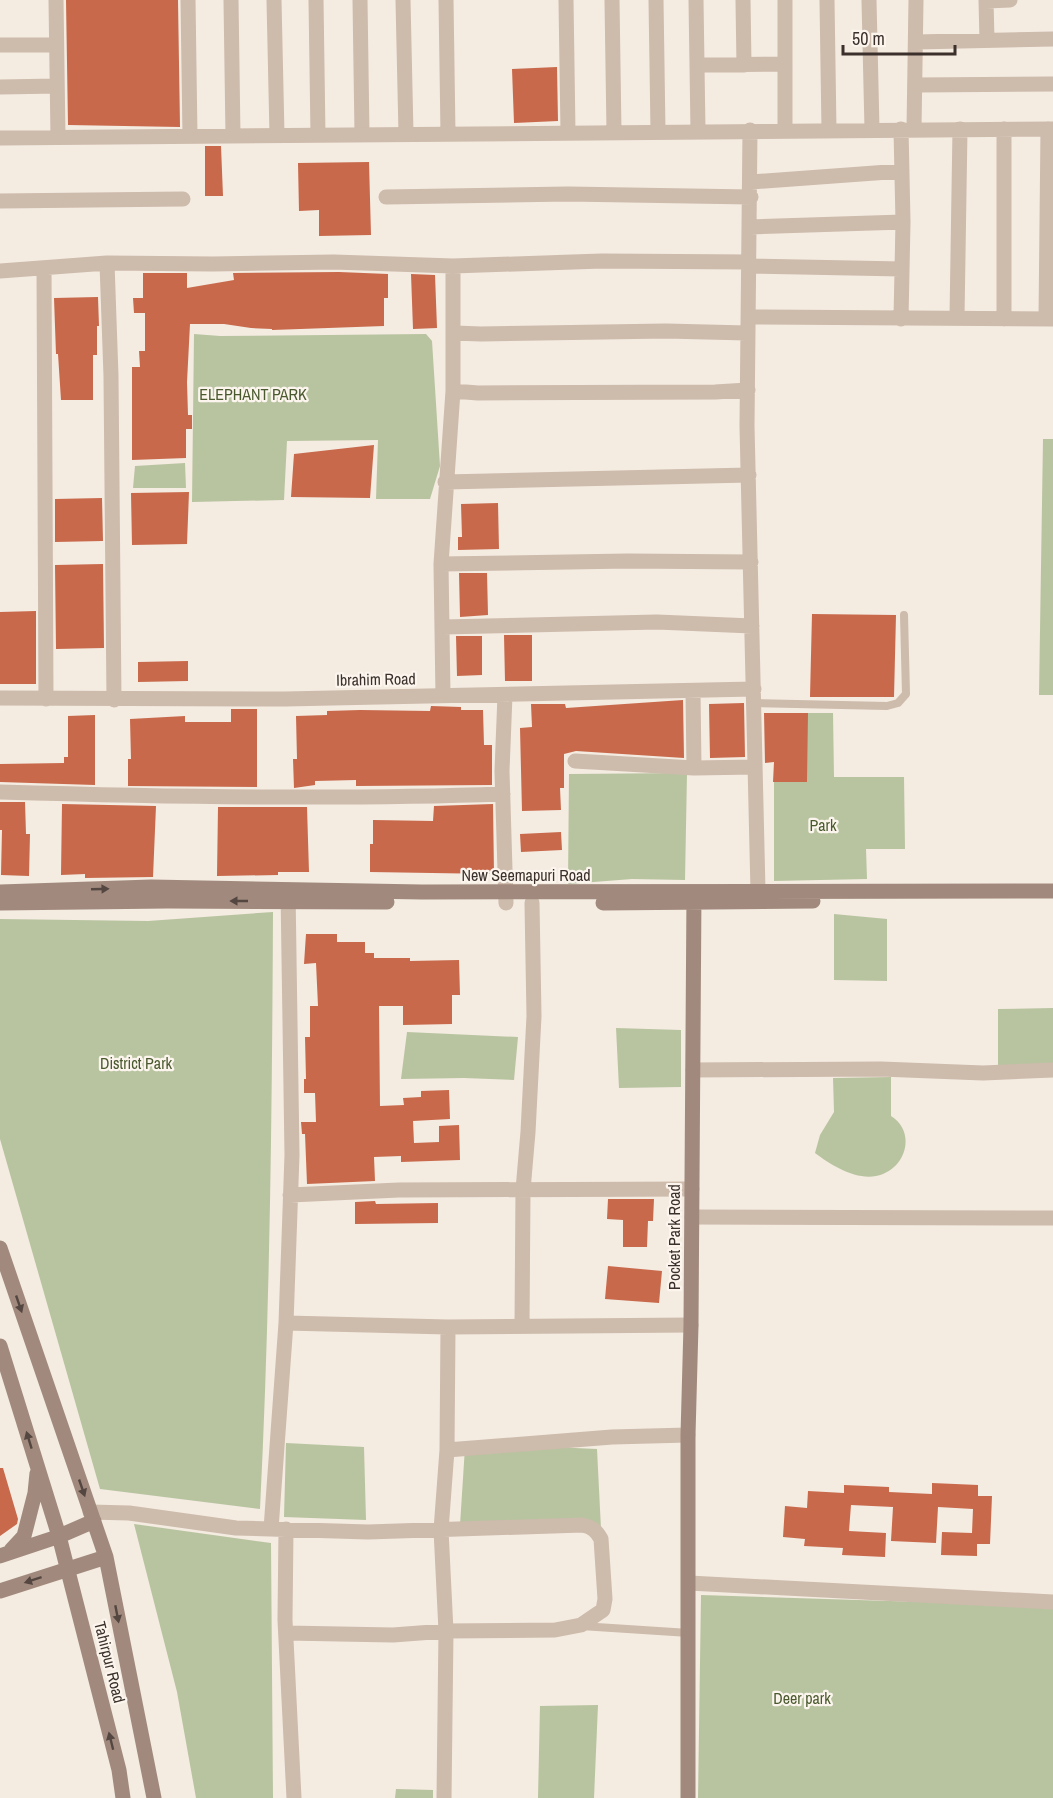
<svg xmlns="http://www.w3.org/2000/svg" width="1053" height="1798" viewBox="0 0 1053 1798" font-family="'Archivo Narrow',sans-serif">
	<rect width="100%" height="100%" fill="#f4ebe1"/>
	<!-- green -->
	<path fill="#b8c4a0" d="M194,334L220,336L426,334L432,341L440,466L430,499H376L378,440L287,441L284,500L192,502Z
		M1043,439H1053V695H1039Z
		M185,463L186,488H133L135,466Z
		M774,713H833L834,777H904L905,849H866L867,879L774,881Z
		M687,773L685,880L632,879L568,884L569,774Z
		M273,912C272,1111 270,1310 260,1509L100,1489L0,1139V919L148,921Z
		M834,914L887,919V981L834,980Z
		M1053,1008V1069L998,1070V1009Z
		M616,1028L681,1030V1087L619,1088Z
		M407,1032L518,1037L514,1080L464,1078L401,1079Z
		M891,1077V1116C917,1132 906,1170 876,1176C855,1180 831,1165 815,1153L820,1135L834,1112L833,1078Z
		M286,1443L364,1447L366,1520L284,1517Z
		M531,1446L597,1449L601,1529L460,1525L465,1447Z
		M134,1524L271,1543L273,1798H196L177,1692Z
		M701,1595L1053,1606V1798H698Z
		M598,1705L594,1798H538L540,1706Z
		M396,1789L433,1790V1798H395Z"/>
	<!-- building -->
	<path fill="#c8694b" d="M66,0H178L180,127L68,125Z
		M557,67L558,121L514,123L512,69Z
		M205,146H221L223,196H205Z
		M369,162L371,235L319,236V210L299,211L298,163Z
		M339,272L388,274V298H384V326L272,330V329L251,328L224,324H190L187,382L188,415H192V429H186V458L132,460V367H140L139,351H145V313H134L133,298H143V273H187V288L234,280L233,273Z
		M411,274L435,275L437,328L413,329Z
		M98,297L99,326H97V355H93V400H61L58,354H56L54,298Z
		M374,445L370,498L291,497L294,454Z
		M189,492L187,544L132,545L131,493Z
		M102,498L103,541L55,542V499Z
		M498,503L499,549L458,550V537H462L461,504Z
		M103,564L104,648L56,649L55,565Z
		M459,573H487L488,615L460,617Z
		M36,611V684H0V612Z
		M812,614L896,615L894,697H810Z
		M504,635H532V681H505Z
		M456,636H482V675L457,676Z
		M188,661V681L138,682V662Z
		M683,700L684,758L576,751L564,754V788H560L561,810L522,811L520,728L532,727L531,704H565L566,708Z
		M744,703L745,757L710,758L709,704Z
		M431,706L461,707V710H483L484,745H492V785L356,786V780L315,781V785L294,788L293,759H297L296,716L327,715V711L360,710L430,711Z
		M231,709H257V787L128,786V759H131L130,719L185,716V722H231Z
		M764,713H808L807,782H773L774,762L765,763Z
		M95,715V785L0,782V764L64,763V757H68V716Z
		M0,802H25L26,834H30L29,876L1,875L2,830H0Z
		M62,804L156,806L153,877L85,878V874L61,875Z
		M493,804L494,874L370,872V844H373V820L433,821L434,806Z
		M218,807H307L309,872H278V875L217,876Z
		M561,832L562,850L521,852L520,834Z
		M306,934H337V942H365V953H374V958H410V961L459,960L460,995H452V1024L403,1025V1006H379L380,1106L404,1105L403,1098L421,1097V1091L449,1090L450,1119L413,1121L414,1143L439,1142V1126L459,1125L460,1160L401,1162V1156L374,1157L375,1181L307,1184L305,1134H302L301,1122H316L315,1093H304V1079H306L305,1037H310V1006H318L316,963L304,964Z
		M608,1199H654L653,1221H648L647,1247H623V1220L607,1219Z
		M375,1201L376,1204L438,1203V1223L355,1224V1202Z
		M608,1266L662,1271L659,1303L605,1299Z
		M0,1468H3L18,1519L17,1524L0,1536Z
		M932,1483L978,1485V1496H992L990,1544H977V1556L941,1555L942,1532L972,1533L973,1509L938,1507L936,1543L891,1541L893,1507L851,1505L849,1531L886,1533L885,1557L842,1555L843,1548L804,1546L805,1539L783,1537L785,1506L807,1508L808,1491L844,1493V1485L889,1487V1492L932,1494Z"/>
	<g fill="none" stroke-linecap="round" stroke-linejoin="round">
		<!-- lane -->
		<path stroke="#cdbbac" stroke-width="8" d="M754,703L887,706L898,703L906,694L904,615
			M581,1626L689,1633"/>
		<!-- street -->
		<path stroke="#cdbbac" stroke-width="15" d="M56,0L58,137
			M188,0L190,136
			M231,0L233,136
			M274,0L277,135
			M316,0L318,135
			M360,0L362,134
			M403,0L406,134
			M446,0L448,134
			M566,0L568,132
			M612,0L614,132
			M656,0L658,131
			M696,0L698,131
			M743,0L744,65
			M827,0L829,130
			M869,0L872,129
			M986,0L987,40
			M986,1L1010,0
			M916,42L1053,39
			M0,45H56
			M697,65L785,64
			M916,85L1053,84
			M0,87L57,86
			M914,129L916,0
			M750,130L747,426L758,891
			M785,130V0
			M0,138L1053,129
			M751,182L902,171
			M386,197L568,194L751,197
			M0,201L183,199
			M750,227L903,222
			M107,263L111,376L114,700
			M748,266L902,269
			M44,268L46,699
			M0,271L107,263L213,264L334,262L453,266L602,261L749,262
			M748,317L1053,319
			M957,318L960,129
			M901,319L903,222L901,129
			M1004,319V129
			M1046,319L1048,129
			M454,333L481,334L666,331L747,333
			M453,391L478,393L715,392L748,390
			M445,482L749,475
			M441,564L628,561L751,562
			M443,627L657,622L752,626
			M693,691L694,768
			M505,695L502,771L506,903
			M443,696L441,564L453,391V266
			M0,698L285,699L754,689
			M575,761L694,768L755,767
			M0,792C167,797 335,800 503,794
			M693,1070L881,1069L983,1073L1053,1070
			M290,1195L399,1190L692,1189
			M692,1217L1053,1218
			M286,1323L448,1327L691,1325
			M522,1326L523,1190L528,1132L534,1016L532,903
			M447,1450L612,1437L688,1435
			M90,1512L129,1513L236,1528L368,1532L582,1525C592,1527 596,1530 601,1539L605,1599L603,1610L581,1625L555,1630L446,1631L393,1635L286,1633
			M271,1529L286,1323L292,1155L288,890
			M286,1529L285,1620L294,1798
			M689,1583L1053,1602
			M444,1798L446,1631L441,1530L447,1450L448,1327"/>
		<!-- secondary -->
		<path stroke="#a18a7d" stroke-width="15" d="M0,892L151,887L422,892L1053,891
			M0,903L168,901L387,902
			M603,903L813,901
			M0,1248L106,1557L154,1798
			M0,1346L59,1536L119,1770L123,1798
			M11,1550L24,1536L35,1493L37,1473
			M0,1556L57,1537L94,1521
			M0,1591L106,1557
			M688,1798V1435L691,1325L694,892"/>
	</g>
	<!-- one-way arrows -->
	<defs><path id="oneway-solid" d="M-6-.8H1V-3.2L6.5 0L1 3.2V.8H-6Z" transform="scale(1.5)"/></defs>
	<g fill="#544640">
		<use href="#oneway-solid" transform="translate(100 889) rotate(-2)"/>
		<use href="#oneway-solid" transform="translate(239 901) rotate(-180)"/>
		<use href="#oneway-solid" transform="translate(19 1304) rotate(71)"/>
		<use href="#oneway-solid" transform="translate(29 1440) rotate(-107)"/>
		<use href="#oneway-solid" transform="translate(82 1488) rotate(71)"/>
		<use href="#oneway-solid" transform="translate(33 1580) rotate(162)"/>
		<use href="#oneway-solid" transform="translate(117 1614) rotate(79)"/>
		<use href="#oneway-solid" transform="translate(111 1741) rotate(-104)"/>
	</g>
	<g text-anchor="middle" stroke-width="4.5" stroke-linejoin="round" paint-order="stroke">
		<!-- park labels -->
		<g font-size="16" fill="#4a5a2e" stroke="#fbf5ee">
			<text x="253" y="400">ELEPHANT PARK</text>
			<text x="823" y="831">Park</text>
			<text x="136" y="1069">District Park</text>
			<text x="802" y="1704">Deer park</text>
		</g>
		<!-- street labels -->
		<g font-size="16" fill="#3b302b" stroke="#fbf5ee">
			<text transform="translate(376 679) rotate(-1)" y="6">Ibrahim Road</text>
			<text x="526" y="881">New Seemapuri Road</text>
			<text transform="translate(674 1237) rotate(-90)" y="6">Pocket Park Road</text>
			<text transform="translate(110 1662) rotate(76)" y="6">Tahirpur Road</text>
		</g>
	</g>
	<!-- scale -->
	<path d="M843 45v9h112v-9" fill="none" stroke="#3b302b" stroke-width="3"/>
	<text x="852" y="45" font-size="18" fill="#3b302b" stroke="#fbf5ee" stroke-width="4.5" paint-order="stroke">50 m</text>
</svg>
